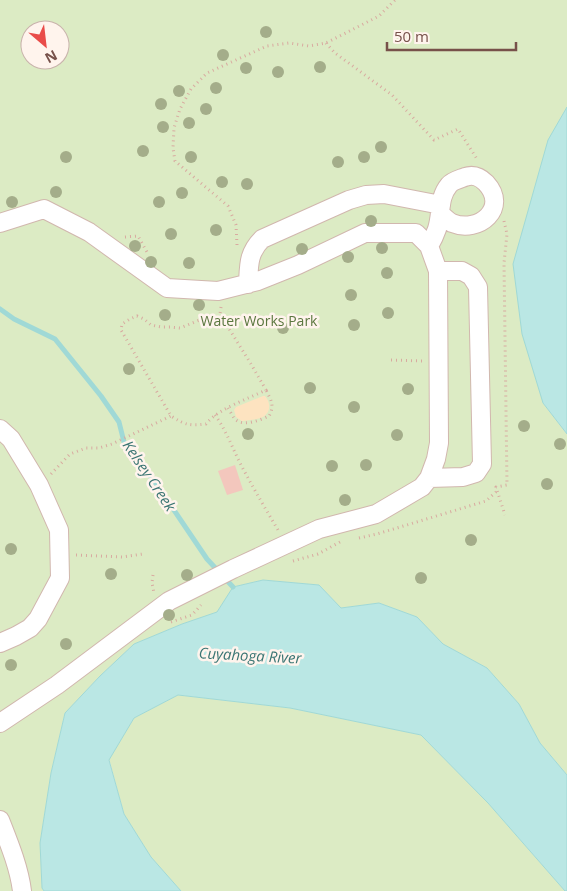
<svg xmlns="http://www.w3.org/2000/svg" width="567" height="891" viewBox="0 0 567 891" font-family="'Open Sans',sans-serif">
	<rect width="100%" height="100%" fill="#fdefe6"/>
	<!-- green -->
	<path fill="#dcebc4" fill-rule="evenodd" d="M0,0H567V247L543,403L567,434V775L540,743L519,704L487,668L443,644L417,617L379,603L341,608L319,585L263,580L233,587L218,612L182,624L134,644L100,676L65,713L51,773L40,843L42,888L44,891H0ZM30,30H60V60H30Z
		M178,695L290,708L421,735L488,803L565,891H181L151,857L124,814L109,759L134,718Z"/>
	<!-- sand -->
	<path fill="#fde3c0" d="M263,396H265C271,403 271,412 263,417C257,420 248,420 242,421L236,417L234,410L236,407Z"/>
	<!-- water -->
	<path fill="#bae7e4" stroke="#a0d9d6" d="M567,107V434L543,403L522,334L513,264L548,140Z
		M263,580L319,585L341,608L379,603L417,617L443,644L487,668L519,704L540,743L567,775V891H565L488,803L421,735L290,708L178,695L134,718L109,760L124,814L151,857L181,891H44L42,888L40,843L51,773L65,713L100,676L134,644L182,624L217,612L233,587Z"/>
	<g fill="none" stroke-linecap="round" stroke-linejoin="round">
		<!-- stream -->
		<path stroke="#a0d9d6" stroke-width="5" d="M0,309L14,319L55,339L101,396L119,422L124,442L157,485L207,559L233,587"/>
	</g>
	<!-- building -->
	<path fill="#f3c7bd" d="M235,465L243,490L227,495L218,471Z"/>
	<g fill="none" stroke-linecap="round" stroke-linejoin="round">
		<defs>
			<path id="minor" d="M0,223L44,209L89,232L167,288L218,291L258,281L298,265L365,233H416L429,246L438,271L439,443L436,459L429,478L422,487L376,514L319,529L233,569L169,601L57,685L0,723
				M429,246C432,241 435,235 437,229C442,214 438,198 449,185C452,181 460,179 465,177C474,174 480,177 486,183C509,208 479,234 452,223C448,221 443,216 440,213
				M248,284C249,265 248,253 262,239L349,200L366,195L384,194L441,205
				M0,429L11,439L39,485L59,530L60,578L38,619L30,628L16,636L0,643
				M429,478L463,477L476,473L482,464L478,287L471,276L462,271H438
				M0,820C9,843 19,867 22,891"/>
		</defs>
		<!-- minor casing -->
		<use href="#minor" stroke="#d1b7ae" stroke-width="20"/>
		<!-- path -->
		<path stroke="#d8aaa0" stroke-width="3" stroke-dasharray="1 4" stroke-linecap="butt" d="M326,43L335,53L392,95L434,140L458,129L477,159
			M504,221L507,234L504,263L507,485L496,487L505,515
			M125,237L138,236L147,252
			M237,245L236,225L228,206L175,161L173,148L174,128L180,109L191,89L207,73L267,46L289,43L309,46L326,43L379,16L395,0
			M221,307L220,314L251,364L266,390C248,399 219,408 206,424C190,426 185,425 171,416L121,330L122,324L130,319L137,316L144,319L151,325L161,327H170L180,328L207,317L213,316L224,320
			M391,360L423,361
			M228,408C230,411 232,415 234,418C242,428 260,420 269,416C275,406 271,400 266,390
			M215,415C226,430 232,447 240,463C252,486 265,508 278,530
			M51,474L70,454L86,448H99L112,444L171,416
			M359,538L377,534L486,501L497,491
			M76,555L122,557L143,554
			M293,561L318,554L340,542
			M153,575L152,583L154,593
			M171,622L192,615L201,605"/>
		<!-- minor -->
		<use href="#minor" stroke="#fff" stroke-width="18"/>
	</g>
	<!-- trees -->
	<g fill="#a4ad8a">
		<circle cx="266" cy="32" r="6"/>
		<circle cx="223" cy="55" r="6"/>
		<circle cx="320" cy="67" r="6"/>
		<circle cx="246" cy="68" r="6"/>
		<circle cx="278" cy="72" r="6"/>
		<circle cx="216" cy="88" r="6"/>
		<circle cx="179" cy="91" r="6"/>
		<circle cx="161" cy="104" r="6"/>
		<circle cx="206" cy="109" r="6"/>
		<circle cx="189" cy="123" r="6"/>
		<circle cx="163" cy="127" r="6"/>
		<circle cx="381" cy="147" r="6"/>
		<circle cx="143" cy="151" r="6"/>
		<circle cx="66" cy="157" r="6"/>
		<circle cx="191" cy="157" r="6"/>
		<circle cx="364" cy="157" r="6"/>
		<circle cx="338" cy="162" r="6"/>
		<circle cx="222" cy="182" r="6"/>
		<circle cx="247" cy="184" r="6"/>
		<circle cx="56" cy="192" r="6"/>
		<circle cx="182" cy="193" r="6"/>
		<circle cx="12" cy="202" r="6"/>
		<circle cx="159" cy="202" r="6"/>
		<circle cx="371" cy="221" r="6"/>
		<circle cx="216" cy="230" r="6"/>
		<circle cx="171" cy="234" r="6"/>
		<circle cx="135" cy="246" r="6"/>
		<circle cx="382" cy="248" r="6"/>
		<circle cx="302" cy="249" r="6"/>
		<circle cx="348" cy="257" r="6"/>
		<circle cx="151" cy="262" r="6"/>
		<circle cx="189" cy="263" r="6"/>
		<circle cx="387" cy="273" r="6"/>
		<circle cx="351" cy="295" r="6"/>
		<circle cx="199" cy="305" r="6"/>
		<circle cx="388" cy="313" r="6"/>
		<circle cx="165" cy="315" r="6"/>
		<circle cx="354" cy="325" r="6"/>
		<circle cx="283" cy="328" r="6"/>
		<circle cx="129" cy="369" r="6"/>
		<circle cx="310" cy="388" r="6"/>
		<circle cx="408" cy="389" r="6"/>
		<circle cx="354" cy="407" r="6"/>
		<circle cx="524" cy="426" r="6"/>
		<circle cx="248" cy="434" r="6"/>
		<circle cx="397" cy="435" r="6"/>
		<circle cx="560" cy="444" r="6"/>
		<circle cx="366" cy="465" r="6"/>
		<circle cx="332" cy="466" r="6"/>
		<circle cx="547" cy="484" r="6"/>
		<circle cx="345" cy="500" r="6"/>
		<circle cx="471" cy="540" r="6"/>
		<circle cx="11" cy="549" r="6"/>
		<circle cx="111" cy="574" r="6"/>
		<circle cx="187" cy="575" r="6"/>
		<circle cx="421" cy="578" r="6"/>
		<circle cx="169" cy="615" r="6"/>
		<circle cx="66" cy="644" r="6"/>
		<circle cx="11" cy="665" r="6"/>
	</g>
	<g text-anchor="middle" stroke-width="5" stroke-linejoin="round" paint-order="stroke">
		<!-- park labels -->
		<g font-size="14" fill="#5b773f" stroke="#fff4ed">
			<text x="259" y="326">Water Works Park</text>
		</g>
		<!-- water labels -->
		<g font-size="15" font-style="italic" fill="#3a7573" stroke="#fff4ed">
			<text transform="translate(149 476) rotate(56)" y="5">Kelsey Creek</text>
			<text transform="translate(250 656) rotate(3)" y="5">Cuyahoga River</text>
		</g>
	</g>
	<!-- north arrow -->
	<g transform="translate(45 45) rotate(152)"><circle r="24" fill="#fff4ed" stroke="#c9b3ac"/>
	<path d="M0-4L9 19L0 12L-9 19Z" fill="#e94c49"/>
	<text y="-8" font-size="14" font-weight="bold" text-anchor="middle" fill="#77514a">N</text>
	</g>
	<!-- scale -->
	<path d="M387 42v8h129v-8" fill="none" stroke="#77514a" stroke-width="2.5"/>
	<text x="394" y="42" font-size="15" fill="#77514a" stroke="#fff4ed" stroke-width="4" paint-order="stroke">50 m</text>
</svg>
